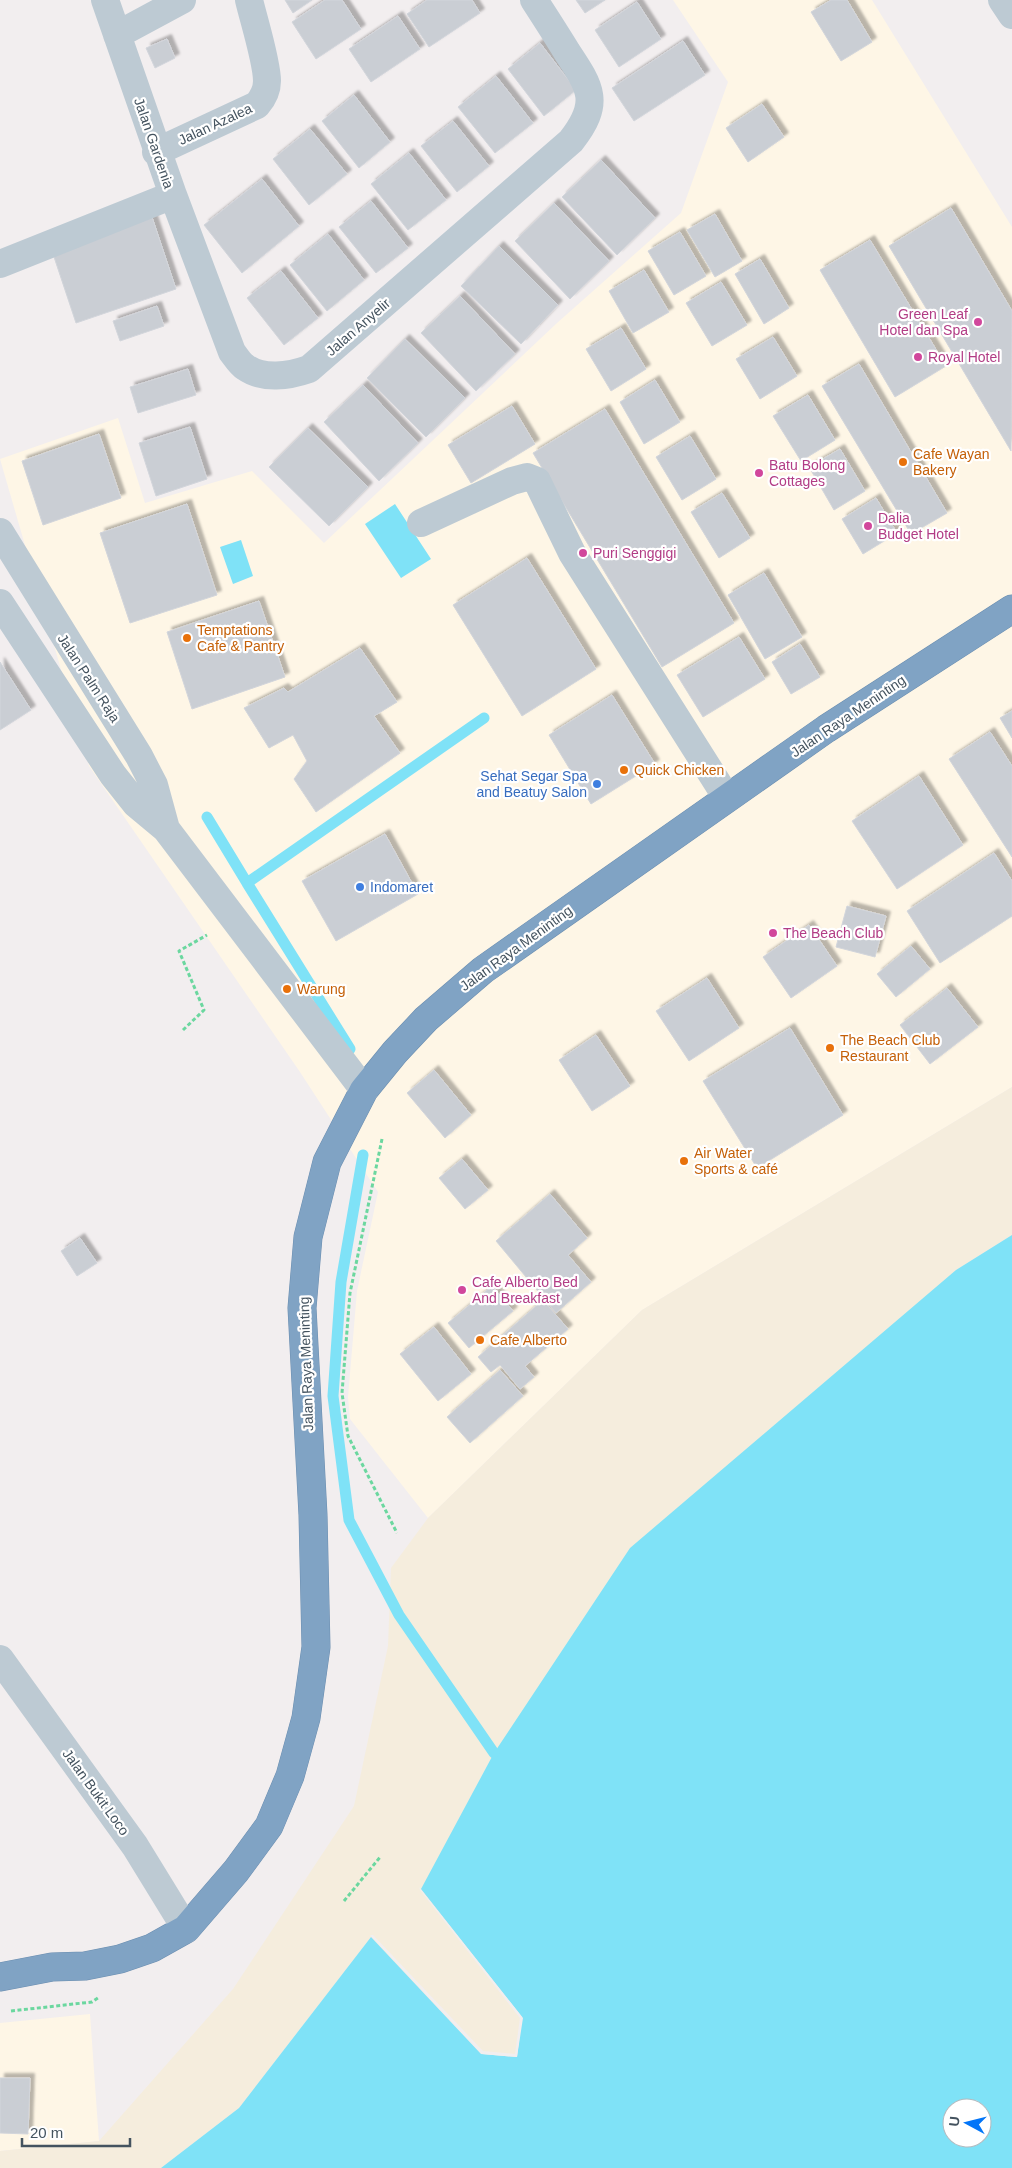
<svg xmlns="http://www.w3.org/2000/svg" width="1012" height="2168" viewBox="0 0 1012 2168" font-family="Arial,sans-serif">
	<defs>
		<filter id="shadow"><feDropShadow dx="4.5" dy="-4.5" stdDeviation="1" flood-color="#0004"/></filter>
	</defs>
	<rect width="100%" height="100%" fill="#f2eeef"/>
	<!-- commercial -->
	<path fill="#fef6e6" d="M673,0H872L1012,227V1087L642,1310L428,1518L350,1419L348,1397L357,1291L378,1192L300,1072L89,766L0,459L118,418L145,503L252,471L324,543L557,323L681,213L728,82Z
		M90,2014L99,2141L0,2151V2023Z"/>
	<!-- sand -->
	<path fill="#f5eddd" d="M1012,1087V1235L956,1270L494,1753L422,1889L523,2018L517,2057L482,2054L371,1937L239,2108L161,2168H0V2151L99,2141L233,1989L354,1806L388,1646L391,1568L428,1518L642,1310Z"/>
	<!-- water -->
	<path fill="#7fe2f7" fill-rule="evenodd" d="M395,504L431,559L401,578L365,524Z
		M241,540L253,576L233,584L220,547Z
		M1012,1235V2168H161L239,2108L371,1937L481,2054L517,2057L522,2017L421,1889L494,1753L630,1548L956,1270ZM952,2108H982V2138H952Z"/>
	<!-- pier -->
	<path fill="#f2eeef" d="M419,1887L523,2018L517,2057L482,2054L370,1935H373L483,2051L515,2054L520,2018L420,1890Z"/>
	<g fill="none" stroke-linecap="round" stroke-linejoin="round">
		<!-- stream -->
		<path stroke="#7fe2f7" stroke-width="11" d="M207,817L247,883
			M350,1049L247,883L484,718
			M363,1155L341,1282L333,1396L349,1520L399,1615L494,1753"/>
	</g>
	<!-- building -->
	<path fill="#caced4" stroke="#d2d5db" filter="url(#shadow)" d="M285,0H312L293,13Z
		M325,0H342L361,29L316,59L292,22Z
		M427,0H472L480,13L429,47L407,14Z
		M576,0H605L585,13Z
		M831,0H847L872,42L841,61L811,12Z
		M637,2L661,39L619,67L595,30Z
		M398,16L420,49L371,82L349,49Z
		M167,39L175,58L155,68L146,48Z
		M683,41L705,75L634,121L612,88Z
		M540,43L576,90L544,116L508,69Z
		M496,76L533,123L495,153L458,107Z
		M354,95L390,142L359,168L322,121Z
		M762,104L784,137L748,162L726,128Z
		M453,121L489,166L457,192L421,146Z
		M310,129L347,174L309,205L273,159Z
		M409,153L446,200L408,230L371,184Z
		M601,160L655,218L617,255L562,197Z
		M262,179L299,226L242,273L204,225Z
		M371,201L408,248L376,273L339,227Z
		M554,203L609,261L570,299L515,241Z
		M951,208L1012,311L1011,451L889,246Z
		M715,214L742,261L715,277L687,230Z
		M152,217L176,289L76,323L52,251Z
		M680,232L706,276L674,295L648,251Z
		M328,234L364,280L327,311L290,265Z
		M870,240L946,366L895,397L820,270Z
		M499,246L558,305L521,344L461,286Z
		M760,259L789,308L764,324L735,274Z
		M644,270L669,312L633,333L609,291Z
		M281,271L318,318L284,345L247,298Z
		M721,282L747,325L712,346L686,303Z
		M460,296L515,354L476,391L421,333Z
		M157,306L164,326L120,341L113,321Z
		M621,328L646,369L611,391L586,349Z
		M773,337L797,376L760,399L736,359Z
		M405,339L465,398L426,437L367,378Z
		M859,364L947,513L911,534L822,386Z
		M188,369L196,395L138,413L130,387Z
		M655,380L680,422L644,444L620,402Z
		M363,385L418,443L379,481L324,422Z
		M808,395L835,440L801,461L773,416Z
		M512,406L535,444L471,483L448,445Z
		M605,409L734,623L662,667L533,453Z
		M190,427L207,479L156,496L139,443Z
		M308,428L368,487L329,526L269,467Z
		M99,434L121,498L43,525L22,461Z
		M690,436L716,479L682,500L656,457Z
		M840,449L865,491L834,510L809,467Z
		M722,493L750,538L719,558L691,512Z
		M876,498L897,533L863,554L842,519Z
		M187,504L217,595L130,623L100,533Z
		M527,558L596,669L522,716L453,605Z
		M764,573L802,637L765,659L728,595Z
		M259,601L285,677L192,709L167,632Z
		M739,637L765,679L703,717L677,675Z
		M800,644L820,677L791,694L772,662Z
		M360,648L397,702L374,716L400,753L316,812L294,779L307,761L293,735L269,748L244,708L284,688L288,692Z
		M0,662L31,710L0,730Z
		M612,695L655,764L591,804L549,735Z
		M1012,711V738L1000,718Z
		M990,732L1012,766V857L949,759Z
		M919,776L963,845L897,889L852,821Z
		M385,834L418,894L336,941L302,881Z
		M994,853L1012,881V916L940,963L907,911Z
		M847,906L886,916L875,957L836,947Z
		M809,925L837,966L791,998L763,957Z
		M911,946L930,969L896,997L877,974Z
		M707,978L739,1028L689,1061L656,1011Z
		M947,988L978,1027L930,1064L900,1025Z
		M790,1028L843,1115L757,1168L703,1081Z
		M596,1035L630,1086L592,1111L559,1060Z
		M434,1070L471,1115L445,1138L407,1093Z
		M462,1159L488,1190L465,1209L439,1178Z
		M550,1194L587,1238L568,1255L591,1282L556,1313L496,1241Z
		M80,1238L97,1263L77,1276L61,1251Z
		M492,1286L513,1311L469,1348L448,1323Z
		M543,1300L568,1329L525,1366L534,1377L520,1389L500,1365L491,1372L478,1357Z
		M434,1327L471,1374L438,1401L400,1354Z
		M500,1370L523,1396L470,1443L447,1417Z
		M0,2078H30L28,2134L0,2133Z"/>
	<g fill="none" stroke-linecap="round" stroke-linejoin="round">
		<defs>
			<path id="highway" d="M0,1977L52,1967L85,1966L120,1959L152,1948L186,1929L236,1871L269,1826L290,1776L306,1718L316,1647L313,1515L302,1308L308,1237L327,1162L364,1090L395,1052L426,1019L483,970L826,729L1012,609"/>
		</defs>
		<!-- highway casing -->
		<use href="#highway" stroke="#6b8eb0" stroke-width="29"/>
		<!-- path -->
		<path stroke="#6bd79f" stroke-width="3" stroke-dasharray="4 2.5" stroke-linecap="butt" d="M183,1030L204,1010L179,951L207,935
			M382,1139L350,1293L342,1393L348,1436L397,1533
			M344,1901L381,1856
			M11,2011L92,2002L98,1998"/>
		<!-- minor -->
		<path stroke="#bdcad3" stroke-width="28" d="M1002,0L1012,15
			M117,35L182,0
			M156,152L257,105C263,98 267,91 267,81C267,62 254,21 249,0
			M173,195L232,352C236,357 240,364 245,367C263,380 289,376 309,369L571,141C601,103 591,88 567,52C556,34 545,17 534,0
			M0,264L173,195L105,0
			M421,523L512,481L527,477L537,481L572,553L727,798
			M0,532L139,756L154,785L166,829
			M0,603L113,775L136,804L166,829L364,1090
			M0,1659L135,1846L186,1929"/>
		<!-- highway -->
		<use href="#highway" stroke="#80a3c4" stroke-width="28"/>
	</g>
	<!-- markers -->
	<g fill="#d1479c" stroke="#fff" stroke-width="2">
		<circle cx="978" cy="322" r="5"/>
		<circle cx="918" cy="357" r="5"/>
		<circle cx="759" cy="473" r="5"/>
		<circle cx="868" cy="526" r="5"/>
		<circle cx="583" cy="553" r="5"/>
		<circle cx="773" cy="933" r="5"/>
		<circle cx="462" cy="1290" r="5"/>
	</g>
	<g fill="#e8710a" stroke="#fff" stroke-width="2">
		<circle cx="903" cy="462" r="5"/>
		<circle cx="187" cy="638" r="5"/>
		<circle cx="624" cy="770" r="5"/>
		<circle cx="287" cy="989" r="5"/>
		<circle cx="830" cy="1048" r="5"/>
		<circle cx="684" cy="1161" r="5"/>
		<circle cx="480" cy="1340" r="5"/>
	</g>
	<g fill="#3f7fe0" stroke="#fff" stroke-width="2">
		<circle cx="597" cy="784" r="5"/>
		<circle cx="360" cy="887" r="5"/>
	</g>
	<g text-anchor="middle" stroke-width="4.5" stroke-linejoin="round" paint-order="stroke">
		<!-- street labels -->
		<g font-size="14" fill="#44535f" stroke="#fff">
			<text transform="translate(215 124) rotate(-25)" y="5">Jalan Azalea</text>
			<text transform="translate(154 143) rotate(71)" y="5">Jalan Gardenia</text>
			<text transform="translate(358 327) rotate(-41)" y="5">Jalan Anyelir</text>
			<text transform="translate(89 678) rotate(57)" y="5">Jalan Palm Raja</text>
			<text transform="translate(848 716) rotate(-34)" y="5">Jalan Raya Meninting</text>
			<text transform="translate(516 948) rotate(-36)" y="5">Jalan Raya Meninting</text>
			<text transform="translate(306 1364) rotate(-92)" y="5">Jalan Raya Meninting</text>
			<text transform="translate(96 1792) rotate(54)" y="5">Jalan Bukit Loco</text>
		</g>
		<!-- hotel labels -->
		<g font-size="14" fill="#b23c85" stroke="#fff" text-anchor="start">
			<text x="968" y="319" text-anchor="end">Green Leaf<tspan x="968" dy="16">Hotel dan Spa</tspan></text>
			<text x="928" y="362">Royal Hotel</text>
			<text x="769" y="470">Batu Bolong<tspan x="769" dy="16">Cottages</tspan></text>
			<text x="878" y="523">Dalia<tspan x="878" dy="16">Budget Hotel</tspan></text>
			<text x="593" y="558">Puri Senggigi</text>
			<text x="783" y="938">The Beach Club</text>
			<text x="472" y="1287">Cafe Alberto Bed<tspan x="472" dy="16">And Breakfast</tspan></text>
		</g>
		<!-- food labels -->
		<g font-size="14" fill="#c56008" stroke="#fff" text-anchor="start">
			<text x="913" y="459">Cafe Wayan<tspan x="913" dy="16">Bakery</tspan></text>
			<text x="197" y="635">Temptations<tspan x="197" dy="16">Cafe &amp; Pantry</tspan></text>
			<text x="634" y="775">Quick Chicken</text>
			<text x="297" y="994">Warung</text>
			<text x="840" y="1045">The Beach Club<tspan x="840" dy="16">Restaurant</tspan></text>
			<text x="694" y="1158">Air Water<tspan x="694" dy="16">Sports &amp; café</tspan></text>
			<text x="490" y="1345">Cafe Alberto</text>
		</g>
		<!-- shop labels -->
		<g font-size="14" fill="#366cbe" stroke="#fff" text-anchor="end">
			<text x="587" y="781">Sehat Segar Spa<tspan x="587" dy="16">and Beatuy Salon</tspan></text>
			<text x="370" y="892" text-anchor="start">Indomaret</text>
		</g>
	</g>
	<!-- north arrow -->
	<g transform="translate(967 2123) rotate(277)"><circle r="24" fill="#ffffff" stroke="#b4babf"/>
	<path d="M0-4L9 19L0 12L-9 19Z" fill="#0275f8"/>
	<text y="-8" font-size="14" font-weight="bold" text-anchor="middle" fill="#44535f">U</text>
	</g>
	<!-- scale -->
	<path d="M22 2138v8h108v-8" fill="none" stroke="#44535f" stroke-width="2.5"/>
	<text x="30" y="2138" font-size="15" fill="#44535f" stroke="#ffffff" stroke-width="4" paint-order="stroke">20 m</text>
</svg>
